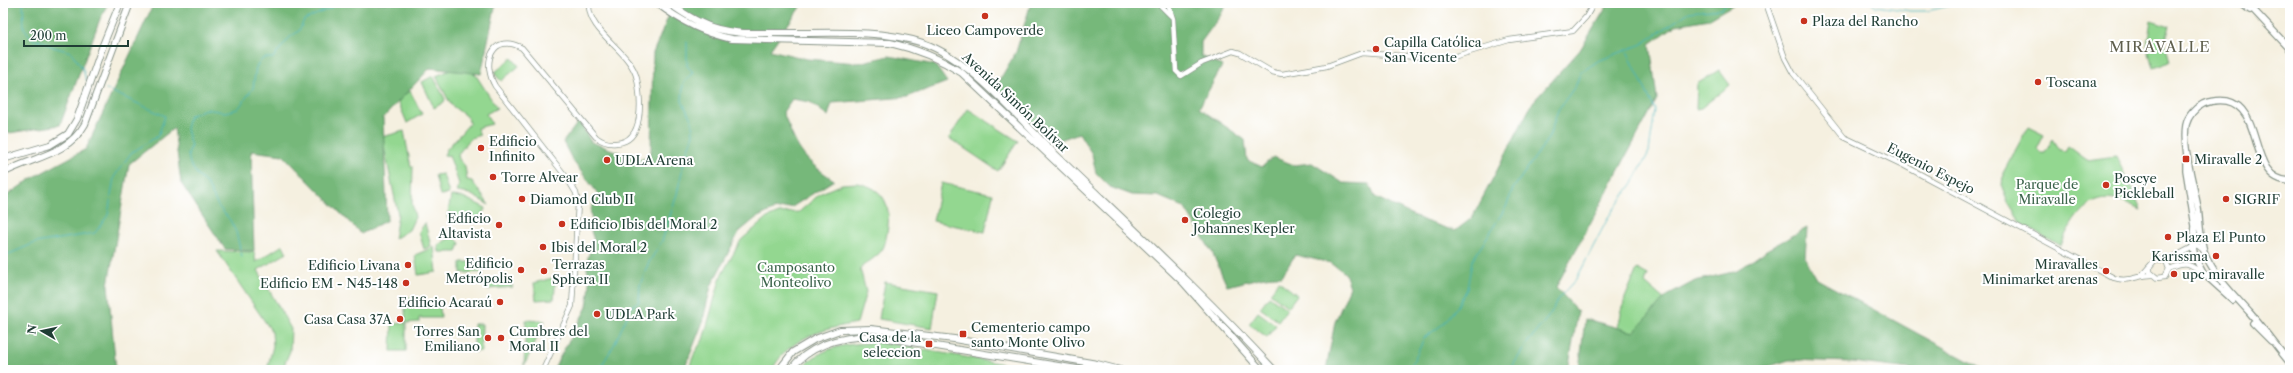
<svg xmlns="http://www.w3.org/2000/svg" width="2293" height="373" viewBox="0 0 2293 373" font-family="'Libre Caslon Text',serif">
	<rect width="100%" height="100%" fill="#fff"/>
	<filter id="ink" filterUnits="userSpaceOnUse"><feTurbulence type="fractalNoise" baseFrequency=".025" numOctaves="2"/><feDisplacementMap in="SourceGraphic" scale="8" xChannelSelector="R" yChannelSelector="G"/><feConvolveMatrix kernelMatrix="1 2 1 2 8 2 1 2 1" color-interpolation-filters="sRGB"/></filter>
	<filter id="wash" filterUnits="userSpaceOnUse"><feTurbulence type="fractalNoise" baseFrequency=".012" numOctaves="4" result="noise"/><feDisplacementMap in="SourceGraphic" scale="16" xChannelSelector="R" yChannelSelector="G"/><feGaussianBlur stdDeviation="0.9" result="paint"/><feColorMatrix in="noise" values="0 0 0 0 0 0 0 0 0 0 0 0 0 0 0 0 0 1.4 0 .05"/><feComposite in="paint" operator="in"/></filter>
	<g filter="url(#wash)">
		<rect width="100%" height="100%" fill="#f5f0e0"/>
		<!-- green -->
		<path fill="#93d790" stroke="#598a62" d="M2151,20L2170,26L2165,42L2170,62L2153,68L2147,45Z
			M512,58L519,66L501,81L494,73Z
			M468,63L497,108L486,114L492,124L477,128L480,135L471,138L458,154L459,159L465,166L467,180L472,181L489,205L470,194L457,192L459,184L449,155L444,156L446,150L470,123L467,117L451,105L436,76Z
			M1719,70L1730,85L1701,108L1696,109L1697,84Z
			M433,76L445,99L444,102L434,108L422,82Z
			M410,91L422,114L407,123L397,99Z
			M968,109L1018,141L998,171L949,138Z
			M2028,127L2044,135L2037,149L2040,153H2045L2053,139L2060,150L2065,151L2068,146L2087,160L2116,156L2141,210C2133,207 2124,202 2115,200C2085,194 2070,225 2060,246L2022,224L2008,202L2002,187L2003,173Z
			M404,131L411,167L413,166L412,203L415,217L409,230L394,239L398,214L382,137Z
			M443,174L449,194L440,195L435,175Z
			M857,183C885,188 892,206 887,233C886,238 885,246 882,250C877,257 866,263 860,268L866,292L857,323C824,329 789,337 772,370H688L695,352L703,340L721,276L741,240L767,218L779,213L799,212L821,193L842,184Z
			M941,183L993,194L985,232L933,221Z
			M451,196L463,197L486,208L475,224L461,218H447Z
			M425,223L431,246L424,249L419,232Z
			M453,236L460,243L457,252H439L438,245Z
			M283,245L287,253L258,270L291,329L290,351L282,370H267L273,346L272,332L217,251L254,252L256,262Z
			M434,247L437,272L418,275L415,255Z
			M461,262H483L484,272L461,273Z
			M1637,269L1648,275L1645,283L1666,301L1638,335L1617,331L1625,298Z
			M556,277L554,299L536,300L534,283Z
			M507,279L513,287L487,289V280Z
			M1279,281L1297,295L1288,307L1270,293Z
			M885,282L938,291L932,328L879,319Z
			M1269,296L1287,309L1278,321L1260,308Z
			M417,297L418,307H440L441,318H419V322L406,323V351H391L392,324L406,323L404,298Z
			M1258,312L1276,325L1267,337L1249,324Z
			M526,320L545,321L524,366Z
			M474,324H482L481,351L474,352Z
			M882,342L1037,370H1039H798C828,343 844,345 882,342Z"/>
		<!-- forest -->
		<path fill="#76b87a" stroke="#4a7a57" d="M3,3H108L100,19L60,125L3,134Z
			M154,3H496L481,74L430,68L383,118L387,220L361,234L283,155L251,151L254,251L225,249L181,183L174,128L129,164L108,285L116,370H3V198L34,177L86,149Z
			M674,3H803L770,50L807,59L858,63L889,56L935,65L947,82L907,97L832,103L828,116L810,102L792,99L783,112C797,148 800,158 834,180L792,207L773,210L756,218L739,232L711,286L702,324L684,370H553L587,307L590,286L587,268L588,257L594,240L591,231L595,226C587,209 591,209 599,195L573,161L563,142L579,121L591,142L637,159L647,158L651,152L653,53Z
			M1031,3H1227L1220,16L1201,42V56L1222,66L1199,108L1245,140L1247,160L1262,167L1273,157L1294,165L1312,163L1343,183L1369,184L1375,197L1425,221L1455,231L1472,218L1533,102L1580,50L1609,3H1736L1709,19L1676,25L1650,44L1657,99L1556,287L1578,312L1568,370H1326L1335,322L1350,287L1345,273L1331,263L1295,255L1282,276C1262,275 1247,282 1227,286L1212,252L1184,207L1158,196L1132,195L1110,187L1096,173L1092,154L1079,133L1057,141L1040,130L995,88L1016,52Z
			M1807,228L1805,258L1817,279L1985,370H1918L1852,362L1789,360L1757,370H1579L1585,319L1634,332L1667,296L1695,281L1737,271L1770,248Z"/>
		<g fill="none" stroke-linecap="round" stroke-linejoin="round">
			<!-- stream -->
			<path stroke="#44b4bc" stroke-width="1" d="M23,3L24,28L33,40L43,41L53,47L71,52L83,69L86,80
				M1872,3L1876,6L1911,11H1927L1962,3
				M702,6L706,3
				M9,254L35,243L95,233L108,215L114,177L131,153L158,136L165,116L106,89
				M242,257L236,232L230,220L218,206L207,184L199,177L190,164L188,154L191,146L186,129L189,116L205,109L225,112L238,109L253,88L256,67L263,58H273L290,37L299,31L304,20L333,7L336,3
				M599,370L614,345L630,310L633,305L639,302L640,285L648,264L662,241L677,194L685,157L693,135L692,121L682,101L683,84L693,72L687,66V42
				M1409,370L1425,337L1443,324L1457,307L1467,289L1472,261L1506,207L1513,189L1549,137L1558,110L1576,85L1580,73L1598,61L1642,44L1689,12L1722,9L1726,3
				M1510,370L1528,342L1552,312L1557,300L1577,278L1609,216L1633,183L1649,152L1655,110L1627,51"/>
		</g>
	</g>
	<g filter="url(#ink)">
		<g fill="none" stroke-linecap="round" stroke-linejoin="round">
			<defs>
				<path id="tertiary" d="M1158,3L1171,16
					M1168,3L1173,19L1176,71L1181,76L1202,63L1233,51L1240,53L1272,72L1282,74L1327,66L1362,53L1431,58L1453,57L1509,40L1573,31L1586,17L1594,3
					M1766,3L1785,58L1793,73L1844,137L1903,165L2114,278C2128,283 2138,275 2152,275
					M2166,261L2197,245L2202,249
					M2169,269C2192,259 2189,268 2208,275L2216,273
					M2142,275L2156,259L2166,261L2169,269L2165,277L2157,278L2150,272V266
					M543,370L572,306L578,203L576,193L567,178L495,86C481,62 493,32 522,48L596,137C601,141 608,144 616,143C645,142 641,99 637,79C631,50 587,33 589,3"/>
				<path id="primary" d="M2241,3L2250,10
					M2247,3L2290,49
					M2186,157V170L2195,226L2193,247L2195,258L2203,273L2233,300
					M2290,181C2247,180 2265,109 2227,101C2219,100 2210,101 2203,104C2195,108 2188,116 2186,125C2182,148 2194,185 2198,208C2200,221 2200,245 2206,256C2217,279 2234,295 2250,313C2264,329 2276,346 2290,363
					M2253,323L2271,341"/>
				<path id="trunk" d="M657,3C680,21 703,33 732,39L890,43C917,49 939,58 962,73L1183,282L1261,370
					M669,3C684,14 701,25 718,29C736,34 753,33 770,33C819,34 877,28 923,43C972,60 1019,119 1056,155C1130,226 1205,295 1274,370
					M3,159L50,145L68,134L77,119L103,45L120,3
					M3,173C32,157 68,155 85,124L130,3
					M779,370L793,352L815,339L840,330L871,329L954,339L1097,364L1120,370
					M790,370C811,343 843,336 875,336L1083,370"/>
			</defs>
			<!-- tertiary casing -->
			<use href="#tertiary" stroke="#8a968a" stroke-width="6"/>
			<!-- primary casing -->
			<use href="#primary" stroke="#8a968a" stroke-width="8"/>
			<!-- trunk casing -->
			<use href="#trunk" stroke="#8a968a" stroke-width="8"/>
			<!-- tertiary -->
			<use href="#tertiary" stroke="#fff" stroke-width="4.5"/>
			<!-- primary -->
			<use href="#primary" stroke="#fff" stroke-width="5.5"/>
			<!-- trunk -->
			<use href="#trunk" stroke="#fff" stroke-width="6"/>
		</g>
	</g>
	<!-- markers -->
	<g fill="#c8321e" stroke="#fff" stroke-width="1.5">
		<circle cx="985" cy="16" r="4"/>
		<circle cx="1804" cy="21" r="4"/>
		<circle cx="1376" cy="49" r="4"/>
		<circle cx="2038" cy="82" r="4"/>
		<circle cx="481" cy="148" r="4"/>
		<rect x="2182" y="155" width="8" height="8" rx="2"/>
		<circle cx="607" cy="160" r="4"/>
		<circle cx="493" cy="177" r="4"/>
		<circle cx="2106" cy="185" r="4"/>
		<circle cx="522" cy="199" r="4"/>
		<circle cx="2226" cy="199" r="4"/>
		<circle cx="1185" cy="220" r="4"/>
		<circle cx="562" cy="224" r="4"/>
		<circle cx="499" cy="225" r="4"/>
		<circle cx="2168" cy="237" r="4"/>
		<circle cx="543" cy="247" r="4"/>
		<circle cx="2216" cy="256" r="4"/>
		<circle cx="408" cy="265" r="4"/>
		<circle cx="521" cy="270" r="4"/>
		<circle cx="544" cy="271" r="4"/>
		<circle cx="2106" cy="271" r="4"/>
		<circle cx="2174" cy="274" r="4"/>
		<circle cx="406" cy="283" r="4"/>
		<circle cx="500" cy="302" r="4"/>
		<circle cx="597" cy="314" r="4"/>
		<circle cx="400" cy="319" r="4"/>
		<rect x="959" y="330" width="8" height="8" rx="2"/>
		<circle cx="488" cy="338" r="4"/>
		<circle cx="501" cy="338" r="4"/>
		<rect x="925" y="340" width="8" height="8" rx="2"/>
	</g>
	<g text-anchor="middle" stroke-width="4" stroke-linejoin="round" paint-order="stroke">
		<!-- poi labels -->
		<g font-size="13" fill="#1f3d34" stroke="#fff" text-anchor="start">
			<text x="1812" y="26">Plaza del Rancho</text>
			<text x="985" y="35" text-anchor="middle">Liceo Campoverde</text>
			<text x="1384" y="47">Capilla Católica<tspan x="1384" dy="15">San Vicente</tspan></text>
			<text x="2046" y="87">Toscana</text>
			<text x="489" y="146">Edificio<tspan x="489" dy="15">Infinito</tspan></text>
			<text x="2194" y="164">Miravalle 2</text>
			<text x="615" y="165">UDLA Arena</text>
			<text x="501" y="182">Torre Alvear</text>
			<text x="2114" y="183">Poscye<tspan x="2114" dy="15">Pickleball</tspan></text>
			<text x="530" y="204">Diamond Club II</text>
			<text x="2234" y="204">SIGRIF</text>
			<text x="1193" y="218">Colegio<tspan x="1193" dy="15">Johannes Kepler</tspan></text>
			<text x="491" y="223" text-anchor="end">Edficio<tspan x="491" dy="15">Altavista</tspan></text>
			<text x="570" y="229">Edificio Ibis del Moral 2</text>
			<text x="2176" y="242">Plaza El Punto</text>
			<text x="551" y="252">Ibis del Moral 2</text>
			<text x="2208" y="261" text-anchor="end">Karissma</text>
			<text x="513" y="268" text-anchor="end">Edificio<tspan x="513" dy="15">Metrópolis</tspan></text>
			<text x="552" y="269">Terrazas<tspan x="552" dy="15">Sphera II</tspan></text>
			<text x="2098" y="269" text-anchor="end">Miravalles<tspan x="2098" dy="15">Minimarket arenas</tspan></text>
			<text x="400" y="270" text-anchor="end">Edificio Livana</text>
			<text x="2182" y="279">upc miravalle</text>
			<text x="398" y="288" text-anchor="end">Edificio EM - N45-148</text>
			<text x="492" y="307" text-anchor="end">Edificio Acaraú</text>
			<text x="605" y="319">UDLA Park</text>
			<text x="392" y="324" text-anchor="end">Casa Casa 37A</text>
			<text x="971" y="332">Cementerio campo<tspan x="971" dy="15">santo Monte Olivo</tspan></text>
			<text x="480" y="336" text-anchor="end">Torres San<tspan x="480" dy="15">Emiliano</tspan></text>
			<text x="509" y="336">Cumbres del<tspan x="509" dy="15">Moral II</tspan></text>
			<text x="921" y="342" text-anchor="end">Casa de la<tspan x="921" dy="15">seleccion</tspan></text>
		</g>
		<!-- street labels -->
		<g font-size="13" fill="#1f3d34" stroke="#fff">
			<text transform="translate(1016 102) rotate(43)" y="5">Avenida Simón Bolívar</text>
			<text transform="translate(1931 168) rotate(27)" y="5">Eugenio Espejo</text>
		</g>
		<!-- park labels -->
		<g font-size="13" fill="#3c644b" stroke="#fff">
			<text x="2047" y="189">Parque de<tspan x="2047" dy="15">Miravalle</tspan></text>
			<text x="796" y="272">Camposanto<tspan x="796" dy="15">Monteolivo</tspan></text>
		</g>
		<!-- quarter labels -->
		<g font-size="15" letter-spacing="1" fill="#5f5f4d" stroke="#fff">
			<text x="2160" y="52">MIRAVALLE</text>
		</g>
	</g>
	<!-- margin -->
	<rect width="2293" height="373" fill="none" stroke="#fff" stroke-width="16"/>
	<!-- north arrow -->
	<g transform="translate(42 331) rotate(279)" stroke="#ffffff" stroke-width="3" paint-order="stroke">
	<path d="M0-3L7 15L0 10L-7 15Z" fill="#1f3d34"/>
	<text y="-6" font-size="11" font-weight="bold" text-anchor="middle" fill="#1f3d34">N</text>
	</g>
	<!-- scale -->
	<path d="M24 40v6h104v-6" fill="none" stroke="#1f3d34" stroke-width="2"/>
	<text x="30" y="40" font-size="12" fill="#1f3d34" stroke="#ffffff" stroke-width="3" paint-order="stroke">200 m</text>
</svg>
